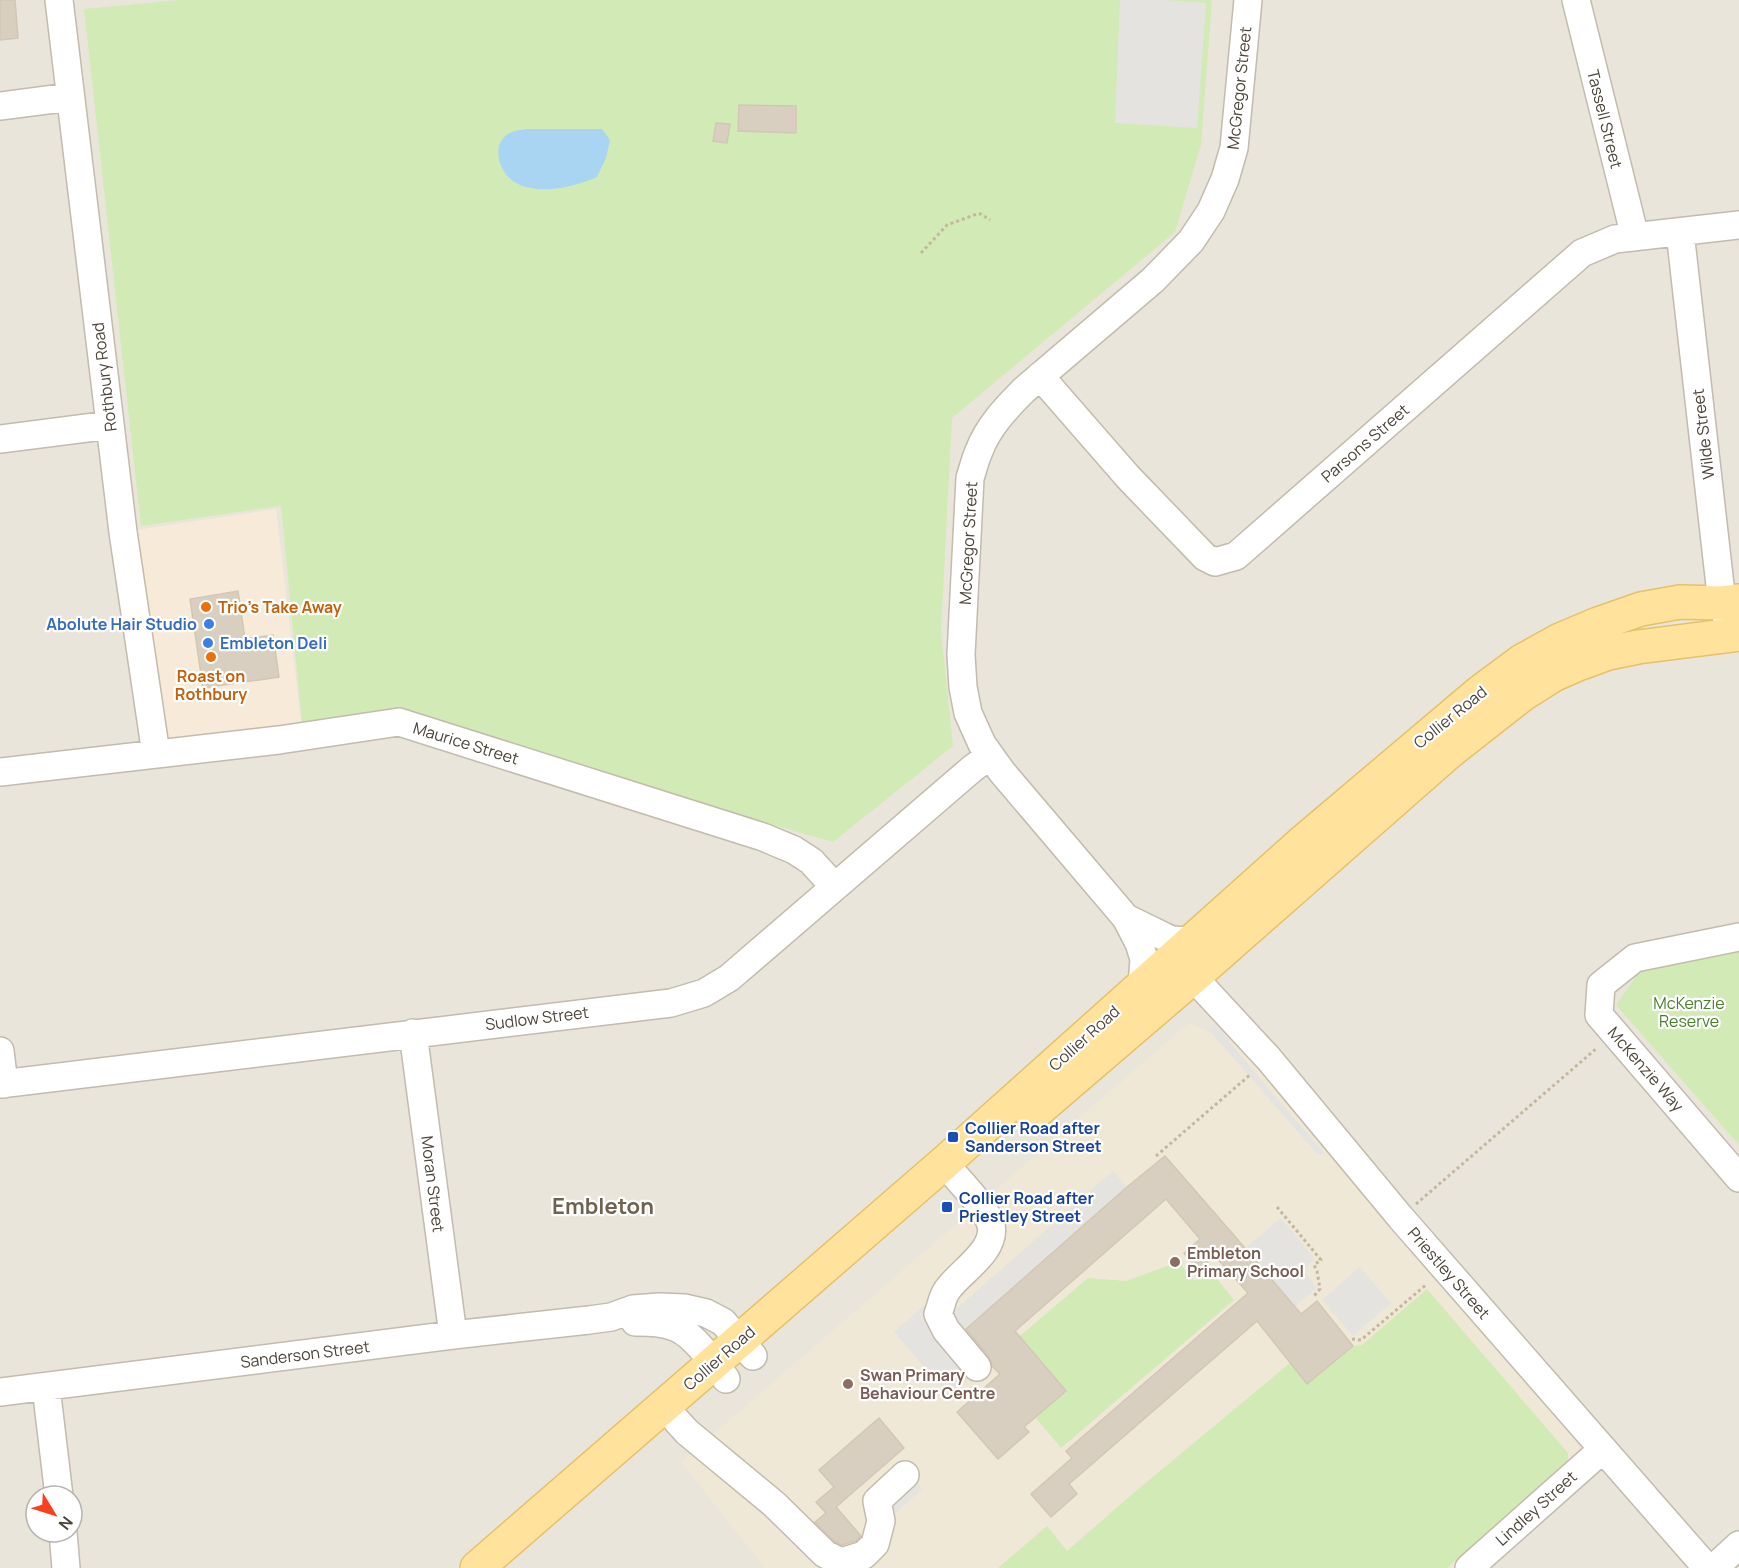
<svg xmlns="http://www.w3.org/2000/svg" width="1739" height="1568" viewBox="0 0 1739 1568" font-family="Manrope,sans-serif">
	<rect width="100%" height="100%" fill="#f6f3ec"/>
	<!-- residential -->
	<path fill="#eae5da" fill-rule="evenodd" d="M0,0H1739V1568H0ZM36,1496H72V1532H36Z"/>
	<!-- commercial -->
	<path fill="#f7ead8" d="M276,509L303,738L156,754L123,532Z"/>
	<!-- education -->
	<path fill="#efe8d6" d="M1189,1023L1269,1059L1602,1449L1469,1568H765L681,1462Z"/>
	<!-- green -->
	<path fill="#d2eab5" d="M181,0H1212L1201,145L1175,232L952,418L941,631L953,746L833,842L621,781L408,711L302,723L281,506L141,526L84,9Z
		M1739,951V1145L1616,1005L1641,969Z
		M1178,1262L1195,1281L1209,1269L1234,1300L1061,1448L1036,1418L1066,1391L1020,1336L1088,1278L1126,1281Z
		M1427,1289L1568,1453V1458L1565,1467L1447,1568H998L1047,1526L1067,1551L1137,1490L1290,1363L1308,1383L1353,1346L1362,1345Z"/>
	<!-- parking -->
	<path fill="#e5e3e0" d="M1120,0H1166L1206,3L1197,128L1115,123Z
		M1215,1024L1247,1063L1324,1153L1318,1155L1208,1029Z
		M1113,1171L1127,1187L962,1332L987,1362L949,1396L894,1332L930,1300L946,1318Z
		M1281,1218L1315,1259L1303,1270L1317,1288L1294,1307L1245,1248Z
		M1360,1267L1391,1303L1353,1336L1322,1300Z
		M901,1466L922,1489L888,1520Z"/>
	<!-- water -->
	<path fill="#a9d4f2" d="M527,129H602L610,140L606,158L597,177C574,187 542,195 518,184C501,177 489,146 508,134C514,130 521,130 527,129Z"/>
	<!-- building -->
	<path fill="#d8cfc1" stroke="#d3c7b4" stroke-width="1.5" d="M0,0H15L18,38L0,40Z
		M739,105L796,106V133L738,131Z
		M716,123L730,124L727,143L713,141Z
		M238,591L245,639L273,635L279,677L203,688L190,599Z
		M1165,1156L1245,1248L1301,1314L1317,1301L1353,1346L1307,1384L1257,1321L1069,1484L1077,1494L1051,1517L1031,1494L1072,1458L1066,1451L1248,1293L1215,1256L1198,1270L1184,1253L1200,1239L1166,1199L1015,1331L1066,1391L1024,1427L1029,1432L998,1459L957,1412L1000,1374L992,1366L989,1357L966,1329L1127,1187Z
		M879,1418L904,1448L836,1507L861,1536L856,1541L842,1545L834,1541L815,1522L826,1513L816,1502L834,1487L819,1470Z"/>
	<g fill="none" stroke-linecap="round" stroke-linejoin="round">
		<defs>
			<path id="minor" d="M59,0L123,532L156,754
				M1576,0L1635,237
				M0,106L70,97
				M1680,232L1722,603L1728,621
				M1040,376L1128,477L1205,557L1215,562L1236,556L1582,253L1615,239L1739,225
				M0,439L110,425
				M0,772L279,740L399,722L763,837L794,850L811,861L834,886
				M1126,918L1163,936L1172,940L1192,941
				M1739,937L1635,958L1601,985L1599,1015L1739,1178
				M1193,977L1269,1059L1401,1218L1707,1568
				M1142,985L1144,959L1139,943L1126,918L1002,772L982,744L968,713L963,687L961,655L970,478C973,469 975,460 979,451C988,427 1006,408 1024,390L1153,280L1191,241L1211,211L1225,179L1234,148L1248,0
				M413,1033L453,1335
				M0,1051L4,1084
				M0,1084L671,1003L704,993L729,978L973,768L990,756
				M944,1163C956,1178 987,1208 991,1225C997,1252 956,1274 946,1292C942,1298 941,1307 938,1314L946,1330L977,1367
				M635,1322C650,1322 664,1322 677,1328C695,1336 714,1364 726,1379
				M46,1387L59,1496
				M0,1392L453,1335L589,1320L611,1317L633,1309L659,1307L684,1308L706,1313L723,1322L753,1356
				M677,1421L687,1432L774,1504L825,1554L841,1562L864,1555L875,1544L881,1521L877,1501L905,1475
				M63,1532L66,1568
				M1469,1568L1603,1449
				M1714,1568L1739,1545"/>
			<path id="major" d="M1032,1115L1193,977L1449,752L1523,694L1553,675L1578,664L1608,653L1638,647L1739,634
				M477,1568L944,1163L1304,841L1479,693L1522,661L1560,640L1598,624L1641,609L1680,602L1722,603L1739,601"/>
		</defs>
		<!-- minor casing -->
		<use href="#minor" stroke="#c2bbae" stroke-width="30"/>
		<!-- major casing -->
		<use href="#major" stroke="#e6c16a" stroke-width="36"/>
		<!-- path -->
		<path stroke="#c4b79f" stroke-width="3" stroke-dasharray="3 3" stroke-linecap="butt" d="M921,253L947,225L977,214H981L990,220
			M1156,1156L1251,1074
			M1416,1204L1597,1048
			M1277,1207L1321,1260L1314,1265L1317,1271L1320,1289L1314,1296
			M1352,1339L1361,1340L1427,1284"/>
		<!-- minor -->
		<use href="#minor" stroke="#fff" stroke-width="27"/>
		<!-- major -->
		<use href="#major" stroke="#ffe39c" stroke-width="33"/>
	</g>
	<!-- markers -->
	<g fill="#e8710a" stroke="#fff" stroke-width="2">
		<circle cx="206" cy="607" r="6"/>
		<circle cx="211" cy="657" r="6"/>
	</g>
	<g fill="#3f7fe0" stroke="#fff" stroke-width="2">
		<circle cx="209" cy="624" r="6"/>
		<circle cx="208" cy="643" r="6"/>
	</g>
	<g fill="#1a4fb4" stroke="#fff" stroke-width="2">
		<rect x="947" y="1131" width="12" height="12" rx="3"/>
		<rect x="941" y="1201" width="12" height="12" rx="3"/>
	</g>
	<g fill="#8d6e63" stroke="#fff" stroke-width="2">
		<circle cx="1175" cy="1262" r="6"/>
		<circle cx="848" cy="1384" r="6"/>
	</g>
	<g text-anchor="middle" stroke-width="4.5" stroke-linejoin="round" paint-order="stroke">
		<!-- street labels -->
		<g font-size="16" fill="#4b4439" stroke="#fff">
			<text transform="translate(1239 88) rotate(-84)" y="6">McGregor Street</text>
			<text transform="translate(1605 119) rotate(76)" y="6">Tassell Street</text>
			<text transform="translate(104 377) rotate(-97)" y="6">Rothbury Road</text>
			<text transform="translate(1703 434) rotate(-97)" y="6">Wilde Street</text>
			<text transform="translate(1365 443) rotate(-41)" y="6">Parsons Street</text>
			<text transform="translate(968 543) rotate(-87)" y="6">McGregor Street</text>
			<text transform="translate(1450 717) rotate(-39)" y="6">Collier Road</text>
			<text transform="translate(466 743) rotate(17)" y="6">Maurice Street</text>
			<text transform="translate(537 1018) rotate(-7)" y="6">Sudlow Street</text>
			<text transform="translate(1084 1038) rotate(-42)" y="6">Collier Road</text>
			<text transform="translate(1646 1069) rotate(49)" y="6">McKenzie Way</text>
			<text transform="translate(433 1184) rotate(83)" y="6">Moran Street</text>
			<text transform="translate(1449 1273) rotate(49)" y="6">Priestley Street</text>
			<text transform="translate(305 1354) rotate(-7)" y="6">Sanderson Street</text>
			<text transform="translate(719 1358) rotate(-41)" y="6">Collier Road</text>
			<text transform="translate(1536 1508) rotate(-42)" y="6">Lindley Street</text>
		</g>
		<!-- food labels -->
		<g font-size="16" font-weight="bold" fill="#c56008" stroke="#fff" text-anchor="start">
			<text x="218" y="613">Trio's Take Away</text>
			<text x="211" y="682" text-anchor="middle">Roast on<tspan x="211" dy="18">Rothbury</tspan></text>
		</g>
		<!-- shop labels -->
		<g font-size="16" font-weight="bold" fill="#366cbe" stroke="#fff" text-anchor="end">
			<text x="197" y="630">Abolute Hair Studio</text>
			<text x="220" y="649" text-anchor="start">Embleton Deli</text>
		</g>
		<!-- park labels -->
		<g font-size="16" fill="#4a7f2a" stroke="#fff">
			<text x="1689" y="1009">McKenzie<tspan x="1689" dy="18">Reserve</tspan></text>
		</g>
		<!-- transit labels -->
		<g font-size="16" font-weight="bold" fill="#164399" stroke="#fff" text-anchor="start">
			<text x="965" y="1134">Collier Road after<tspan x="965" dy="18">Sanderson Street</tspan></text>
			<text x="959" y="1204">Collier Road after<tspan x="959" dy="18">Priestley Street</tspan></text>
		</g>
		<!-- education labels -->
		<g font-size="16" font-weight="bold" fill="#785e54" stroke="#fff" text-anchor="start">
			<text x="1187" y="1259">Embleton<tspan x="1187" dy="18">Primary School</tspan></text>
			<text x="860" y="1381">Swan Primary<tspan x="860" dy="18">Behaviour Centre</tspan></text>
		</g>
		<!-- district labels -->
		<g font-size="22" font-weight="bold" fill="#6e6250" stroke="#fff">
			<text x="603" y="1214">Embleton</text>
		</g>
	</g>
	<!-- north arrow -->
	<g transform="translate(54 1514) rotate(128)"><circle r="28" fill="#ffffff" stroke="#b7b4b0" stroke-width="1.5"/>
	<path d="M0-4.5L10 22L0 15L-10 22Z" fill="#fc3f1d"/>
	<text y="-9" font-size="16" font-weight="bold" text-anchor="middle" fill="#4b4439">N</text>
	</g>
</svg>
